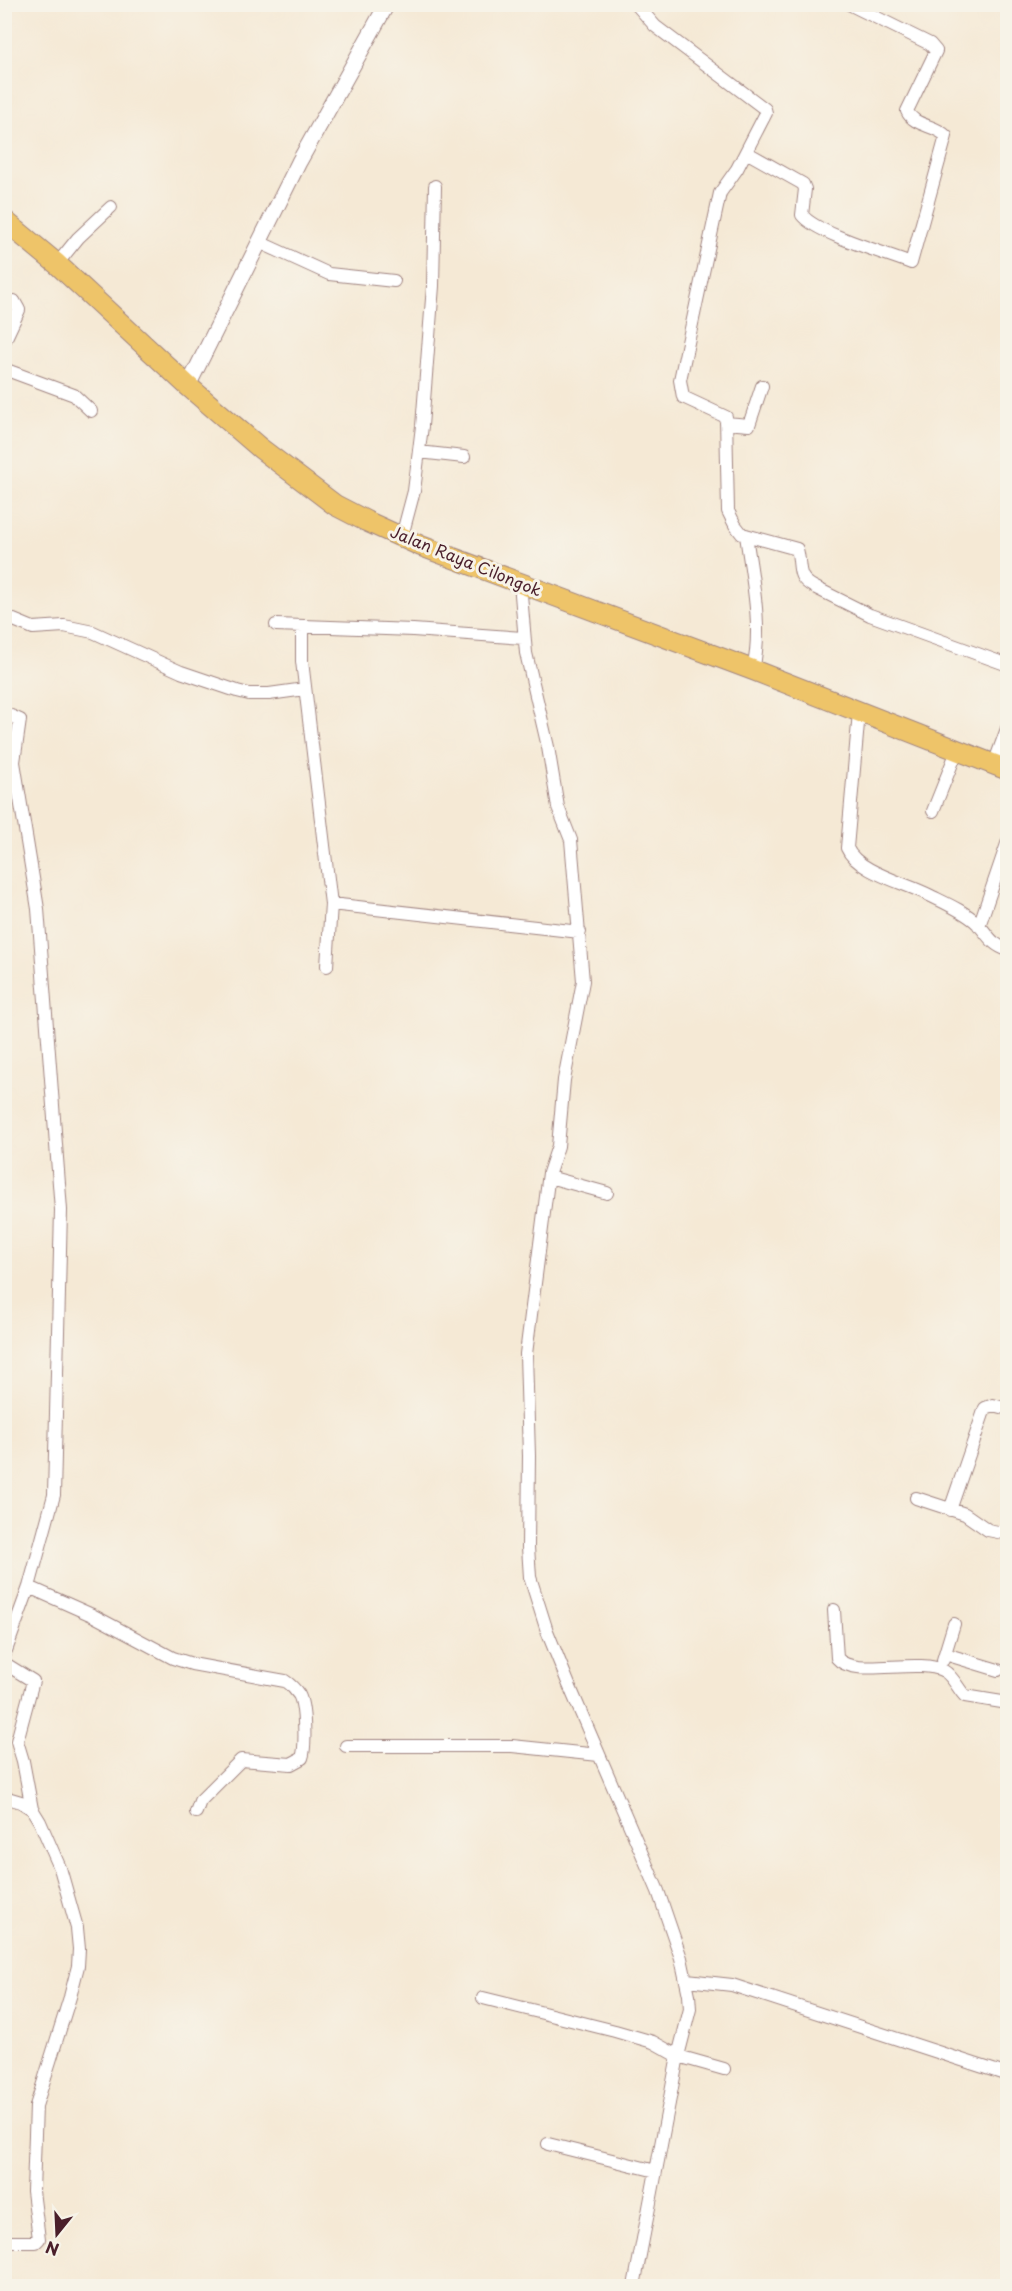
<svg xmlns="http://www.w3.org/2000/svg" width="1012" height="2291" viewBox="0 0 1012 2291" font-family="'Playpen Sans',sans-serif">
	<rect width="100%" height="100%" fill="#f7f3e8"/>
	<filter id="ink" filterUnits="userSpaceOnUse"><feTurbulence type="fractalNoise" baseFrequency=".0167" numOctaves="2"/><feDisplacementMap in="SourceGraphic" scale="12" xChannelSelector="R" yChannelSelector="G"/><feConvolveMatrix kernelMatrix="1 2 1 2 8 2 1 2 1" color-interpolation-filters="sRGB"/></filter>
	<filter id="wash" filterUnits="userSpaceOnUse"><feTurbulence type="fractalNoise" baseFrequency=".008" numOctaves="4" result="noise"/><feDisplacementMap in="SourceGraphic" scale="24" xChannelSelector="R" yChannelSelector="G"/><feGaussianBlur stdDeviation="1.35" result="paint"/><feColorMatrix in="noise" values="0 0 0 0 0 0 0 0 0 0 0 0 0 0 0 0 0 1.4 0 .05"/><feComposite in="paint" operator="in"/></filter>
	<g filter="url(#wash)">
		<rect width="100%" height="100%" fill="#f5e9d5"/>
	</g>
	<g filter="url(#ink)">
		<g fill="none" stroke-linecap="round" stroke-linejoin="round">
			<defs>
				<path id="minor" d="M636,4L655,26L765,109L766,113L737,169L720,193L680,380L683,397L726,417L728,511L735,525L742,534L797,549C802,567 795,577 814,587L870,615L1008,665
					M746,152L803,184L805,189L802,215C817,234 886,253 911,263L946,136C935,124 914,127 907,111L936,51L930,44L849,4
					M259,242L329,274L394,281
					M57,264L78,238L111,207
					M4,342L19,310L14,301
					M4,369L74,395L91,411
					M726,423L749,425L762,386
					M419,452L464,457
					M746,535C752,579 763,626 753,670
					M402,536L414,491L422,426L433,286L435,186
					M520,583L526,653L548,747L558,807L571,840L583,981L564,1080L558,1146L549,1173L526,1354L529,1456L528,1547L530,1577L547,1631L569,1685L658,1891L681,1958L689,1995L690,2009L678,2056L634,2286
					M4,616L33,628L64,626L93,632L181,672L237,691L249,694H269L305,689
					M276,625L413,630L523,638
					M302,627V661L331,904L327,966
					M859,712L847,848C857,872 906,883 929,895C945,903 964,911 977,923C988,934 990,944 1008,950
					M4,713L20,720L14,762L38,909L61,1210L54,1495L29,1587L4,1656
					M994,764L1008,726
					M933,811L957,751
					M331,904L580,932
					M979,926L1008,841
					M549,1177L607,1193
					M916,1498L965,1514L988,1530L1008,1534
					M950,1510L985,1408L993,1405L1008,1409
					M29,1587L92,1615L173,1658L192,1664L285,1681C291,1685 295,1689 299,1695C305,1706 306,1747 302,1758L291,1764L241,1760L200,1801L196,1812
					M834,1610L837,1658C854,1679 917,1657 944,1671C953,1676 958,1689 965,1696L1008,1703
					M945,1654L998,1670
					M943,1660L954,1624
					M4,1663L33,1681L17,1741L23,1761L32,1809
					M346,1746H512L599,1755
					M4,1797L21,1802L32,1809L40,1822L60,1868L77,1928L79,1949L78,1966L70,1997L36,2106L33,2191L39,2239L36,2242H4
					M687,1980L732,1985L1008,2075
					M483,1998L615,2031L653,2042L678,2056L724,2069
					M548,2144L656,2171"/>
				<path id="tertiary" d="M188,386L299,162L387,4"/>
				<path id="trunk" d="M4,220L57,264L188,386L260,448L335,505L366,521L421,546L753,670L1008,770"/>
			</defs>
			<!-- minor casing -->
			<use href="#minor" stroke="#a08480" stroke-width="14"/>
			<!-- tertiary casing -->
			<use href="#tertiary" stroke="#a08480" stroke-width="17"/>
			<!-- trunk casing -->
			<use href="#trunk" stroke="#a08480" stroke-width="22"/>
			<!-- minor -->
			<use href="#minor" stroke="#fff" stroke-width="12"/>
			<!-- tertiary -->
			<use href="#tertiary" stroke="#fff" stroke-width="15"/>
			<!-- trunk -->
			<use href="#trunk" stroke="#eec469" stroke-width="20"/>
		</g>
	</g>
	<g text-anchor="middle" stroke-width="6" stroke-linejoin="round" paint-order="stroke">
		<!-- street labels -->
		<g font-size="16" fill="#4a1f2b" stroke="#f7f3e8">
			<text transform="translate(466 561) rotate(22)" y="6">Jalan Raya Cilongok</text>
		</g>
	</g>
	<!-- margin -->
	<rect width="1012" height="2291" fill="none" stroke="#f7f3e8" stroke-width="24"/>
	<!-- north arrow -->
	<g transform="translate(57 2234) rotate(198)" stroke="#f7f3e8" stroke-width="4.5" paint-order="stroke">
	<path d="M0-4.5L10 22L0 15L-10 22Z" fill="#4a1f2b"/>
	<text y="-9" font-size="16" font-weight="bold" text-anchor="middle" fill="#4a1f2b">N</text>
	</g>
</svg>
